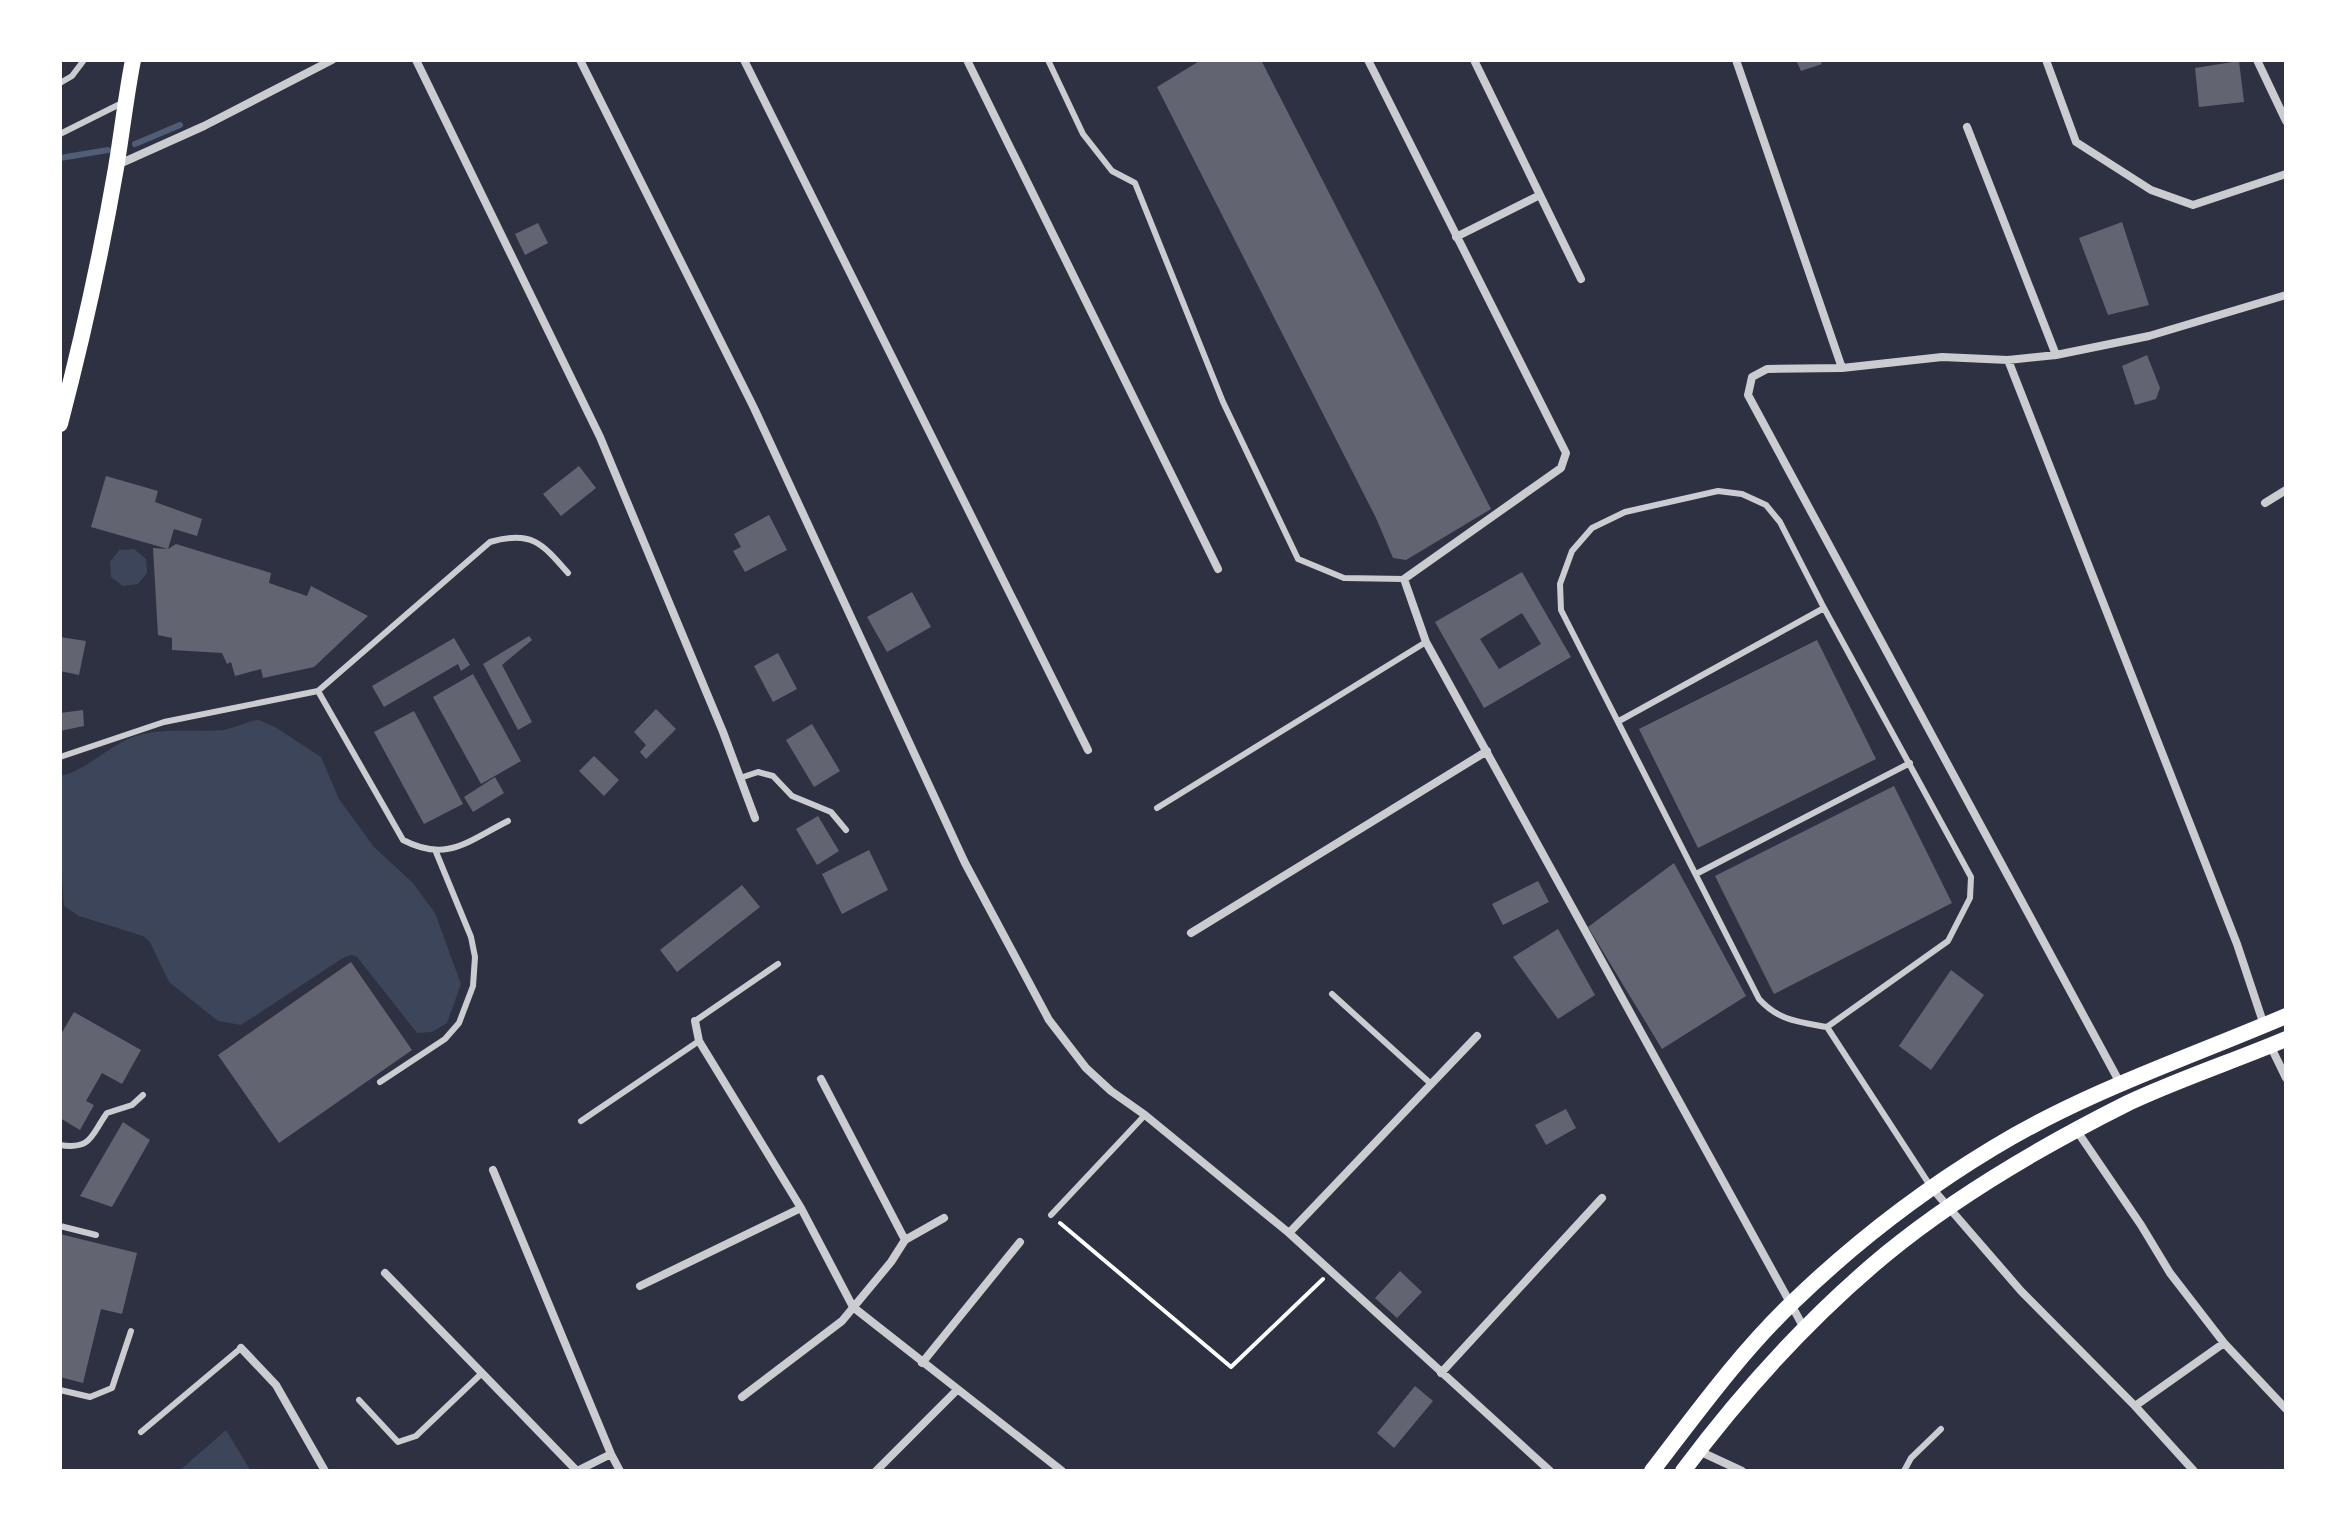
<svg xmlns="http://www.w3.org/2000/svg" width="2346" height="1531" viewBox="0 0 2346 1531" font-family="'Fira Sans',sans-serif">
	<rect width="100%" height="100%" fill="#2d3142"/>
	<!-- green -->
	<path fill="#3c4559" d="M134,549L146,559L147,573L138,584L123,586L111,577L110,562L119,550Z
		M259,720L275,727L321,757L339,799L374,847L413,883L435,913L461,984L447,1023L432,1032L417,1033L357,957L351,955L343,958L241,1025L218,1021L169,982L150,942L143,936L79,916L64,906L60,849V776C90,770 111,741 143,734C169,728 197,732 224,730C236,728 247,721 259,720Z
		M226,1430L251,1471H179Z"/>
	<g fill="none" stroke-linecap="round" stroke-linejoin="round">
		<!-- stream -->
		<path stroke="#4f5d75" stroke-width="6" d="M135,144L180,125
			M60,158L108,150"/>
	</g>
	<!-- building -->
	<path fill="#626471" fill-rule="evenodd" d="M1201,60H1261L1491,509L1406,560L1393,558L1376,518L1157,87Z
		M1796,60H1820L1822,64L1801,71Z
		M2239,61L2244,102L2199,107L2195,68Z
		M2122,222L2149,305L2108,315L2079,238Z
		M538,223L548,243L525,255L515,234Z
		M2147,355L2160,388L2156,399L2135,405L2122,366Z
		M579,466L596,488L561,516L543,494Z
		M106,476L158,491L155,502L202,519L197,536L174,529L168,549L176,544L271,573L269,583L307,596L311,586L368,616L314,667L263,678L261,669L235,676L231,662L227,664L222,653L172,650V638L158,635L153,548L168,549L91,527Z
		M769,515L787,550L745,572L733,551L741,547L734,534Z
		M1522,572L1571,657L1484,708L1435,622ZM1522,613L1541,644L1499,669L1480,639Z
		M912,592L931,627L887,652L867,617Z
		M529,636L532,640L502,665L532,722L518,730L483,664Z
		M60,637L86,641L79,675L60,671Z
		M454,638L470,665L461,671L458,664L384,707L372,686Z
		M1817,640L1876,759L1698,848L1639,729Z
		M778,653L797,689L773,702L754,666Z
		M473,674L521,761L481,784L433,697Z
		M656,709L676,729L646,759L640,752L646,745L634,732Z
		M83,710L84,726L60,731V713Z
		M414,711L463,804L424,824L374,732Z
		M812,724L840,771L814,787L786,740Z
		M594,756L619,780L604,796L579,771Z
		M495,777L504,793L473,812L464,797Z
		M1894,786L1952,903L1774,994L1715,876Z
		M818,816L839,851L817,865L796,829Z
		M869,850L888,890L842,914L822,874Z
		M1674,863L1746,996L1662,1049L1588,927Z
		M1538,881L1549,902L1503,925L1492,904Z
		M742,885L760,907L677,972L660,950Z
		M1558,929L1595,995L1558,1019L1513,957Z
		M351,962L412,1050L279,1143L218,1055Z
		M1951,970L1984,995L1931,1070L1899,1046Z
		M74,1012L141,1050L122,1084L102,1073L86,1101L94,1105L80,1130L60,1118V1036Z
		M1566,1109L1576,1128L1546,1145L1535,1125Z
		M123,1122L150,1140L112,1207L80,1196Z
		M60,1234L137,1253L122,1314L101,1309L83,1383L60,1377Z
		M1400,1271L1422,1292L1397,1318L1375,1298Z
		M1415,1386L1433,1401L1394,1448L1377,1433Z"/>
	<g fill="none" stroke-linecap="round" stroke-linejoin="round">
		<!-- path -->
		<path stroke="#fff" stroke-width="4" d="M1060,1223L1231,1367L1323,1279"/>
		<!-- service -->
		<path stroke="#caccd0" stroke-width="6" d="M1048,60L1083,134L1112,171L1135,183L1223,402L1298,559L1344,578L1404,579
			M60,83L72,76L84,60
			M60,134L124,102
			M318,691L403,840C447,863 468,841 508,821
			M1619,721L1824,608
			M60,757L164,722L318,691L490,542C531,530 542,543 568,573
			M740,778L758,772L773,776L792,796L831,812L846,830
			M1157,808L1426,642
			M1696,874L1910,763
			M1332,994L1430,1083
			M695,1021L778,964
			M1827,1027L1948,941L1970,898L1971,877L1824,608L1780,522L1766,505L1742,494L1718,491L1625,512L1592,528L1572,551L1560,584L1561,610L1759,999C1779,1021 1799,1022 1827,1027L1931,1187
			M380,1082L445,1039L459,1023L473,986L475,957L471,937L436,852
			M581,1121L699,1041
			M60,1145C92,1150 91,1135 107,1113L132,1105L143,1095
			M1051,1215L1145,1115
			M60,1226L96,1235
			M60,1390L90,1397L112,1388L131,1331
			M359,1400L398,1442L416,1436L482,1373
			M141,1432L241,1348
			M1904,1471L1911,1458L1941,1429"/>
		<!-- minor -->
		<path stroke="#caccd0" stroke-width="8" d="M416,60L600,437L723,732L755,818
			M580,60L754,408L965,863L1049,1020L1086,1068L1111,1091L1145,1115L1289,1233L1550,1471
			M744,60L1088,750
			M967,60L1218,569
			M1368,60L1566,453L1561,468L1404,579L1426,642L1804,1328
			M1474,60L1581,279
			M1736,60L1842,368L1767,369L1752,377L1748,395L2120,1083
			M2046,60L2076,142L2151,190L2193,205L2286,174
			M2257,60L2286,121
			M1967,127L2056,355
			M117,165L204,126L332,60
			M1456,237L1540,195
			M2008,360L2237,944L2264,1025
			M1842,368L1942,357L2008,360L2056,355L2149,336L2286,295
			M2265,503L2286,490
			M1191,933L1487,751
			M695,1021L699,1041L801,1208L853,1307L1062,1471
			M2270,1045L2286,1078
			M821,1079L905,1240
			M2077,1131L2141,1225L2170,1273L2224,1343L2286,1409
			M493,1170L611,1454L620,1471
			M1931,1187L2021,1291L2135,1406L2194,1471
			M1289,1233L1477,1036
			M385,1273L577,1471L611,1454
			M640,1286L801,1208
			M241,1348L276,1385L325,1471
			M922,1363L1020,1242
			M1441,1373L1602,1198
			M742,1397L842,1321L891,1262L905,1240L944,1218
			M2135,1406L2224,1343
			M1699,1451L1742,1471
			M876,1471L957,1390"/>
		<!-- secondary -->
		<path stroke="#fff" stroke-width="16" d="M60,424C82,340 101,255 116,168C122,132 126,96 133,60
			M1652,1471C1696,1414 1739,1354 1792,1303C1853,1244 1920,1192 1993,1148C2085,1092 2188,1058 2286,1016
			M1683,1471C1742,1392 1810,1317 1886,1254C1959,1194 2044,1145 2128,1103C2179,1079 2234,1061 2286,1039"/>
	</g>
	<!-- border -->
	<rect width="2346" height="1531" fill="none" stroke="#ffffff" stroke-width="124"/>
</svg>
